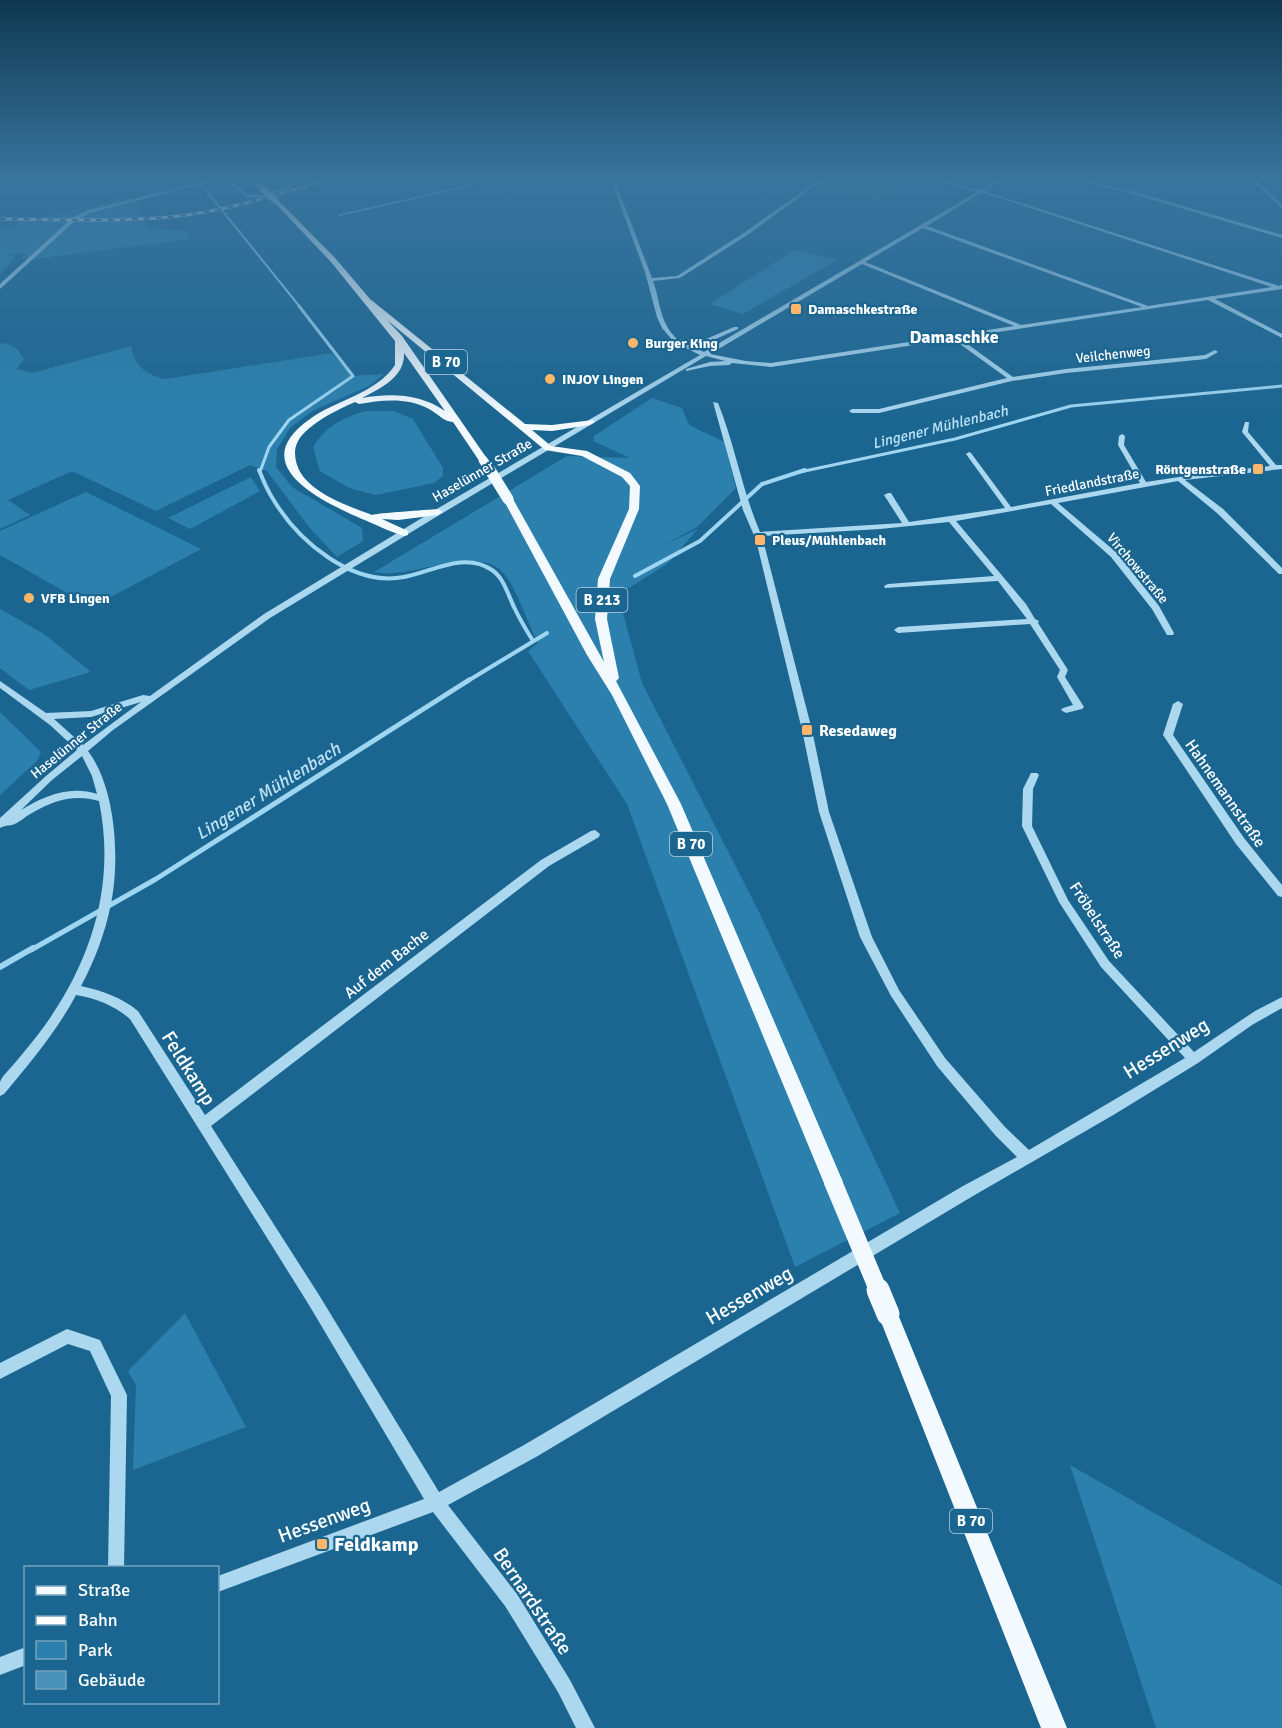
<svg xmlns="http://www.w3.org/2000/svg" width="1282" height="1728" viewBox="0 0 1282 1728" font-family="Signika,sans-serif">
	<rect width="100%" height="100%" fill="#1b6691"/>
	<!-- green -->
	<path fill="#2b80ad" d="M126,198L136,201L147,228L185,231L191,239L41,258L21,259L27,253L6,255L16,257L0,274V230L15,226L21,219L37,218Z
		M794,250L837,260L743,314L710,304Z
		M0,343C14,344 17,348 24,359L17,369L33,373L131,346C134,366 147,375 165,379L332,353L352,376L384,374L369,386L314,410L290,428L277,449L276,467L292,487L362,528L363,541L337,557L309,527L267,471L250,465L156,511L72,471L8,500L30,515L0,529Z
		M652,398L682,408L689,425L724,442L736,488L697,527L664,545L698,529L667,564L618,595L642,683L758,910L900,1213L795,1267L627,804L528,651L538,643C529,625 517,591 506,576C481,540 410,581 374,572L567,456L630,458L593,441L594,436Z
		M366,411H394L413,419L443,468V476L434,483L376,495L349,488L320,471L313,447C326,426 342,418 366,411Z
		M251,477L260,491L190,529L168,518Z
		M86,492L201,549L92,607L0,555V531Z
		M0,609L44,634L91,672L29,690L0,668Z
		M0,712L41,752L37,761L0,795Z
		M185,1313L246,1427L133,1470L136,1385L128,1371Z
		M1070,1465L1282,1586V1728H1156Z"/>
	<g fill="none" stroke-linecap="round" stroke-linejoin="round">
		<!-- stream-far4 -->
		<path stroke="#9ed5f1" stroke-width="2" d="M196,178L300,307"/>
		<!-- stream-far3 -->
		<path stroke="#9ed5f1" stroke-width="3" d="M260,472L269,447L289,420L353,376L299,306
			M800,472L955,439L1071,406L1282,386"/>
		<!-- stream-far2 -->
		<path stroke="#9ed5f1" stroke-width="4" d="M259,470C263,480 267,490 273,499C298,541 352,587 404,577C432,572 464,551 492,570C505,579 508,596 515,609C520,620 527,631 533,641
			M635,576L700,541L762,484L805,470
			M466,682L547,633"/>
		<!-- stream-far1 -->
		<path stroke="#9ed5f1" stroke-width="5" d="M31,950L156,879L469,680"/>
		<!-- stream -->
		<path stroke="#9ed5f1" stroke-width="6" d="M0,967L33,948"/>
		<!-- minor -->
		<path fill="#abd7ef" fill-rule="evenodd" d="M216,178H229L247,195H264L288,186V184L279,178H284L292,183V187L264,197H246L226,180L221,179L90,213L76,220L0,289V284L72,218L86,211Z
			M499,178H507L339,216L337,215Z
			M610,178H614L652,278L677,276L745,232L821,178H826L749,234L680,278L653,281C661,303 659,322 677,339H706L734,327H738V329L707,343L682,342L704,352L977,192L921,178H928L980,190L1001,178H1006L984,191L1279,286L1282,285V289L1215,299L1282,334V338L1208,300L959,338L1013,377L1066,369L1205,355L1215,350L1218,352L1206,359L1066,373L1012,381L879,413H852L849,411L852,409H879L1007,378L953,339L771,367L732,363L729,365L710,366L686,371V369L710,362L725,361L706,356L441,514L270,618L113,730L88,751C116,788 120,859 111,904C105,933 95,960 81,986C103,991 121,997 138,1011L205,1115L541,860L591,831L595,830L600,834L599,837L549,866L211,1126L319,1295L439,1492L524,1445L963,1186L1017,1157L995,1135L937,1066L891,996L860,937L819,812L802,730L756,540L743,510L713,402L718,403C735,445 742,490 760,532L902,523L884,495L888,493H891L909,522L1005,508L966,454L969,452L971,453L1011,507L1140,483L1118,445L1119,436L1122,434L1125,436L1124,445L1146,482L1199,474L1270,466L1242,432L1245,422H1249L1248,432L1276,465H1282V469L1185,480L1223,509L1282,568V574H1279L1217,513L1178,481L1058,503L1117,553L1159,606L1174,633L1173,635H1167L1152,609L1111,557L1051,504L956,521L1026,604L1035,619L1039,621L1038,623L1068,670L1065,677L1084,707L1082,709L1066,713L1061,710L1063,708L1073,705L1057,677L1060,670L1030,624L898,633L894,630L898,627L1027,619L998,581L885,588L884,586L888,584L994,576L949,522L880,529L762,536L812,730L829,812L872,937L899,990L945,1058L1005,1127L1029,1150L1185,1058L1101,967L1059,902L1022,826L1023,789L1031,773H1037L1039,775L1033,789L1032,826L1068,900L1109,961L1194,1052L1255,1011L1282,997V1008L1252,1025L1198,1063L1115,1114L973,1196L536,1457L448,1505L517,1594L570,1680L595,1728H576L558,1692L505,1606L433,1512L218,1592V1576L424,1499L309,1305L130,1019C113,1005 98,999 76,995C57,1031 30,1063 4,1094L0,1096C0,1092 0,1085 0,1082C2,1076 10,1069 14,1064C24,1052 34,1040 43,1028C92,960 116,884 99,801C75,794 54,800 32,813C26,816 19,823 12,825C7,826 6,825 0,828V818L46,776L77,750L50,725L0,688V681L46,713L91,711L143,695L150,696L264,614L435,510L700,355L674,342L662,328L657,317L645,272ZM981,193L997,197L1272,287L1148,306L927,226ZM923,228L1142,307L1021,325L865,262ZM862,264L1014,326L771,363L746,361L710,354ZM141,702L83,745L54,719L91,717ZM82,756L92,776L97,794C70,785 44,796 21,810L52,780Z
			M1233,178L1259,182L1282,205V208L1256,184Z
			M1082,180L1132,191L1282,235V238L1129,193L1080,182Z
			M1178,701L1183,704L1173,735L1244,838L1282,885V897L1278,896L1236,844L1163,735L1173,704Z
			M67,1329L100,1340L127,1395L124,1568H108L111,1396L90,1351L68,1344L0,1379V1363Z
			M26,1647V1665L0,1675V1657Z"/>
		<!-- major -->
		<path fill="#f3faff" fill-rule="evenodd" d="M247,178H254L267,190L262,191Z
			M273,199H277L336,259L370,299L525,424L552,425L593,420L595,422L590,425L552,431L532,430L551,446L587,451L630,473L640,486L639,509L610,579L607,619L619,678L616,681L681,804L843,1182L840,1188L833,1191L826,1188L667,804L612,695L587,655L503,499L508,496L513,499L604,662L595,619L598,579L629,509L630,486L622,477L582,456L545,450L387,320L402,336L488,460L480,462L453,422C444,422 437,413 429,409C407,397 382,400 359,404L355,402C337,410 318,419 304,433C299,438 295,445 295,453C295,489 344,504 372,515C377,513 427,510 438,509L443,512L438,515L398,520L382,519L408,531V535L404,536C390,532 375,524 362,519C321,501 244,465 310,419C336,400 377,393 395,365V341L331,262L273,201ZM404,353L445,411C420,394 392,393 362,398C381,388 405,377 404,353Z
			M888,1304L895,1307L1067,1728H1041L878,1314L881,1307Z"/>
		<defs>
			<path id="rail" d="M0,219C62,219 125,223 187,215C237,208 285,192 333,178"/>
		</defs>
		<!-- rail casing -->
		<use href="#rail" stroke="#fff" stroke-width="3"/>
		<!-- rail -->
		<use href="#rail" stroke="#1b6691" stroke-width="2" stroke-dasharray="6" stroke-linecap="butt"/>
		<!-- major-bridge-far4 -->
		<path stroke="#f3faff" stroke-width="7" d="M264,190L275,200"/>
		<!-- major-bridge-far3 -->
		<path stroke="#f3faff" stroke-width="9" d="M483,460L491,472"/>
		<!-- major-bridge-far2 -->
		<path stroke="#f3faff" stroke-width="11" d="M490,470L508,499"/>
		<!-- major-bridge-far1 -->
		<path stroke="#f3faff" stroke-width="18" d="M833,1182L879,1292"/>
		<!-- major-bridge -->
		<path stroke="#f3faff" stroke-width="23" d="M878,1290L888,1314"/>
	</g>
	<!-- wall -->
	<path fill="#3e7ea0" d="M829,178H901V183L883,199L826,191L827,179Z"/>
	<!-- shaded-wall -->
	<path fill="#326682" d="M895,178H901V183L883,199L885,188Z"/>
	<!-- building -->
	<path fill="#4892ba" stroke="#326682" stroke-width="1.5" d="M829,178H895L885,188L827,179Z"/>
	<!-- sky -->
	<linearGradient id="sky" x2="0" y2="1"><stop stop-color="#0f3850"/><stop offset="0.42" stop-color="#39749d"/><stop offset="1" stop-color="#39749d" stop-opacity="0"/></linearGradient>
	<rect width="1282" height="420" fill="url(#sky)"/>
	<!-- markers -->
	<g fill="#ffb669" stroke="#1b6691" stroke-width="2">
		<rect x="790" y="303" width="12" height="12" rx="3"/>
		<circle cx="633" cy="343" r="6"/>
		<circle cx="550" cy="379" r="6"/>
		<rect x="1252" y="463" width="12" height="12" rx="3"/>
		<rect x="754" y="534" width="12" height="12" rx="3"/>
		<circle cx="29" cy="598" r="6"/>
		<rect x="801" y="724" width="12" height="12" rx="3"/>
		<rect x="316" y="1538" width="12" height="12" rx="3"/>
	</g>
	<g text-anchor="middle" stroke-width="4.5" stroke-linejoin="round" paint-order="stroke">
		<!-- far-poi labels -->
		<g font-size="14" font-weight="bold" fill="#fff" stroke="#1b6691" text-anchor="start">
			<text x="808" y="314">Damaschkestraße</text>
			<text x="645" y="348">Burger King</text>
			<text x="562" y="384">INJOY Lingen</text>
			<text x="1246" y="474" text-anchor="end">Röntgenstraße</text>
			<text x="772" y="545">Pleus/Mühlenbach</text>
			<text x="41" y="603">VFB Lingen</text>
		</g>
		<!-- far-street labels -->
		<g font-size="14" fill="#fff" stroke="#1b6691">
			<text transform="translate(1113 354) rotate(-6)" y="5">Veilchenweg</text>
			<text transform="translate(482 470) rotate(-30)" y="5">Haselünner Straße</text>
			<text transform="translate(1092 482) rotate(-11)" y="5">Friedlandstraße</text>
			<text transform="translate(1138 568) rotate(50)" y="5">Virchowstraße</text>
			<text transform="translate(76 740) rotate(-39)" y="5">Haselünner Straße</text>
		</g>
		<!-- shield labels -->
		<g fill="#1b6691" stroke="#bbd1de" stroke-width="1.5">
			<rect x="425" y="350" width="42" height="24" rx="4.5"/>
			<rect x="576.5" y="588" width="51" height="24" rx="4.5"/>
			<rect x="670" y="832" width="42" height="24" rx="4.5"/>
			<rect x="950" y="1509" width="42" height="24" rx="4.5"/>
		</g>
		<g font-size="15" font-weight="bold" fill="#fff">
			<text x="446" y="367">B 70</text>
			<text x="602" y="605">B 213</text>
			<text x="691" y="849">B 70</text>
			<text x="971" y="1526">B 70</text>
		</g>
		<!-- far-water labels -->
		<g font-size="15" font-style="italic" fill="#bbe2f6" stroke="#1b6691">
			<text transform="translate(940 427) rotate(-14)" y="5">Lingener Mühlenbach</text>
		</g>
		<!-- poi labels -->
		<g font-size="16" font-weight="bold" fill="#fff" stroke="#1b6691" text-anchor="start">
			<text x="819" y="736">Resedaweg</text>
		</g>
		<!-- street labels -->
		<g font-size="16" fill="#fff" stroke="#1b6691">
			<text transform="translate(1226 793) rotate(55)" y="6">Hahnemannstraße</text>
			<text transform="translate(1098 920) rotate(57)" y="6">Fröbelstraße</text>
			<text transform="translate(386 963) rotate(-38)" y="6">Auf dem Bache</text>
		</g>
		<!-- far-district labels -->
		<g font-size="18" font-weight="bold" fill="#fff" stroke="#1b6691">
			<text x="954" y="343">Damaschke</text>
		</g>
		<!-- water labels -->
		<g font-size="18" font-style="italic" fill="#bbe2f6" stroke="#1b6691">
			<text transform="translate(268 791) rotate(-32)" y="6">Lingener Mühlenbach</text>
		</g>
		<!-- near-street labels -->
		<g font-size="20" fill="#fff" stroke="#1b6691">
			<text transform="translate(1166 1048) rotate(-32)" y="7">Hessenweg</text>
			<text transform="translate(189 1068) rotate(58)" y="7">Feldkamp</text>
			<text transform="translate(749 1295) rotate(-30)" y="7">Hessenweg</text>
			<text transform="translate(324 1520) rotate(-20)" y="7">Hessenweg</text>
			<text transform="translate(533 1601) rotate(56)" y="7">Bernardstraße</text>
		</g>
		<!-- near-poi labels -->
		<g font-size="20" font-weight="bold" fill="#fff" stroke="#1b6691" text-anchor="start">
			<text x="334" y="1551">Feldkamp</text>
		</g>
	</g>
	<!-- legend -->
	<rect x="24" y="1566" width="195" height="138" fill="#1b6691" stroke="#76a3bd" stroke-width="1.5"/>
	<rect x="36" y="1586" width="30" height="9" fill="#f3faff" stroke="#76a3bd" stroke-width="1.5"/>
	<text x="78" y="1596" font-size="18" fill="#ffffff">Straße</text>
	<rect x="36" y="1616" width="30" height="9" fill="#ffffff" stroke="#76a3bd" stroke-width="1.5"/>
	<text x="78" y="1626" font-size="18" fill="#ffffff">Bahn</text>
	<rect x="36" y="1641" width="30" height="18" fill="#2b80ad" stroke="#76a3bd" stroke-width="1.5"/>
	<text x="78" y="1656" font-size="18" fill="#ffffff">Park</text>
	<rect x="36" y="1671" width="30" height="18" fill="#4892ba" stroke="#76a3bd" stroke-width="1.5"/>
	<text x="78" y="1686" font-size="18" fill="#ffffff">Gebäude</text>
</svg>
